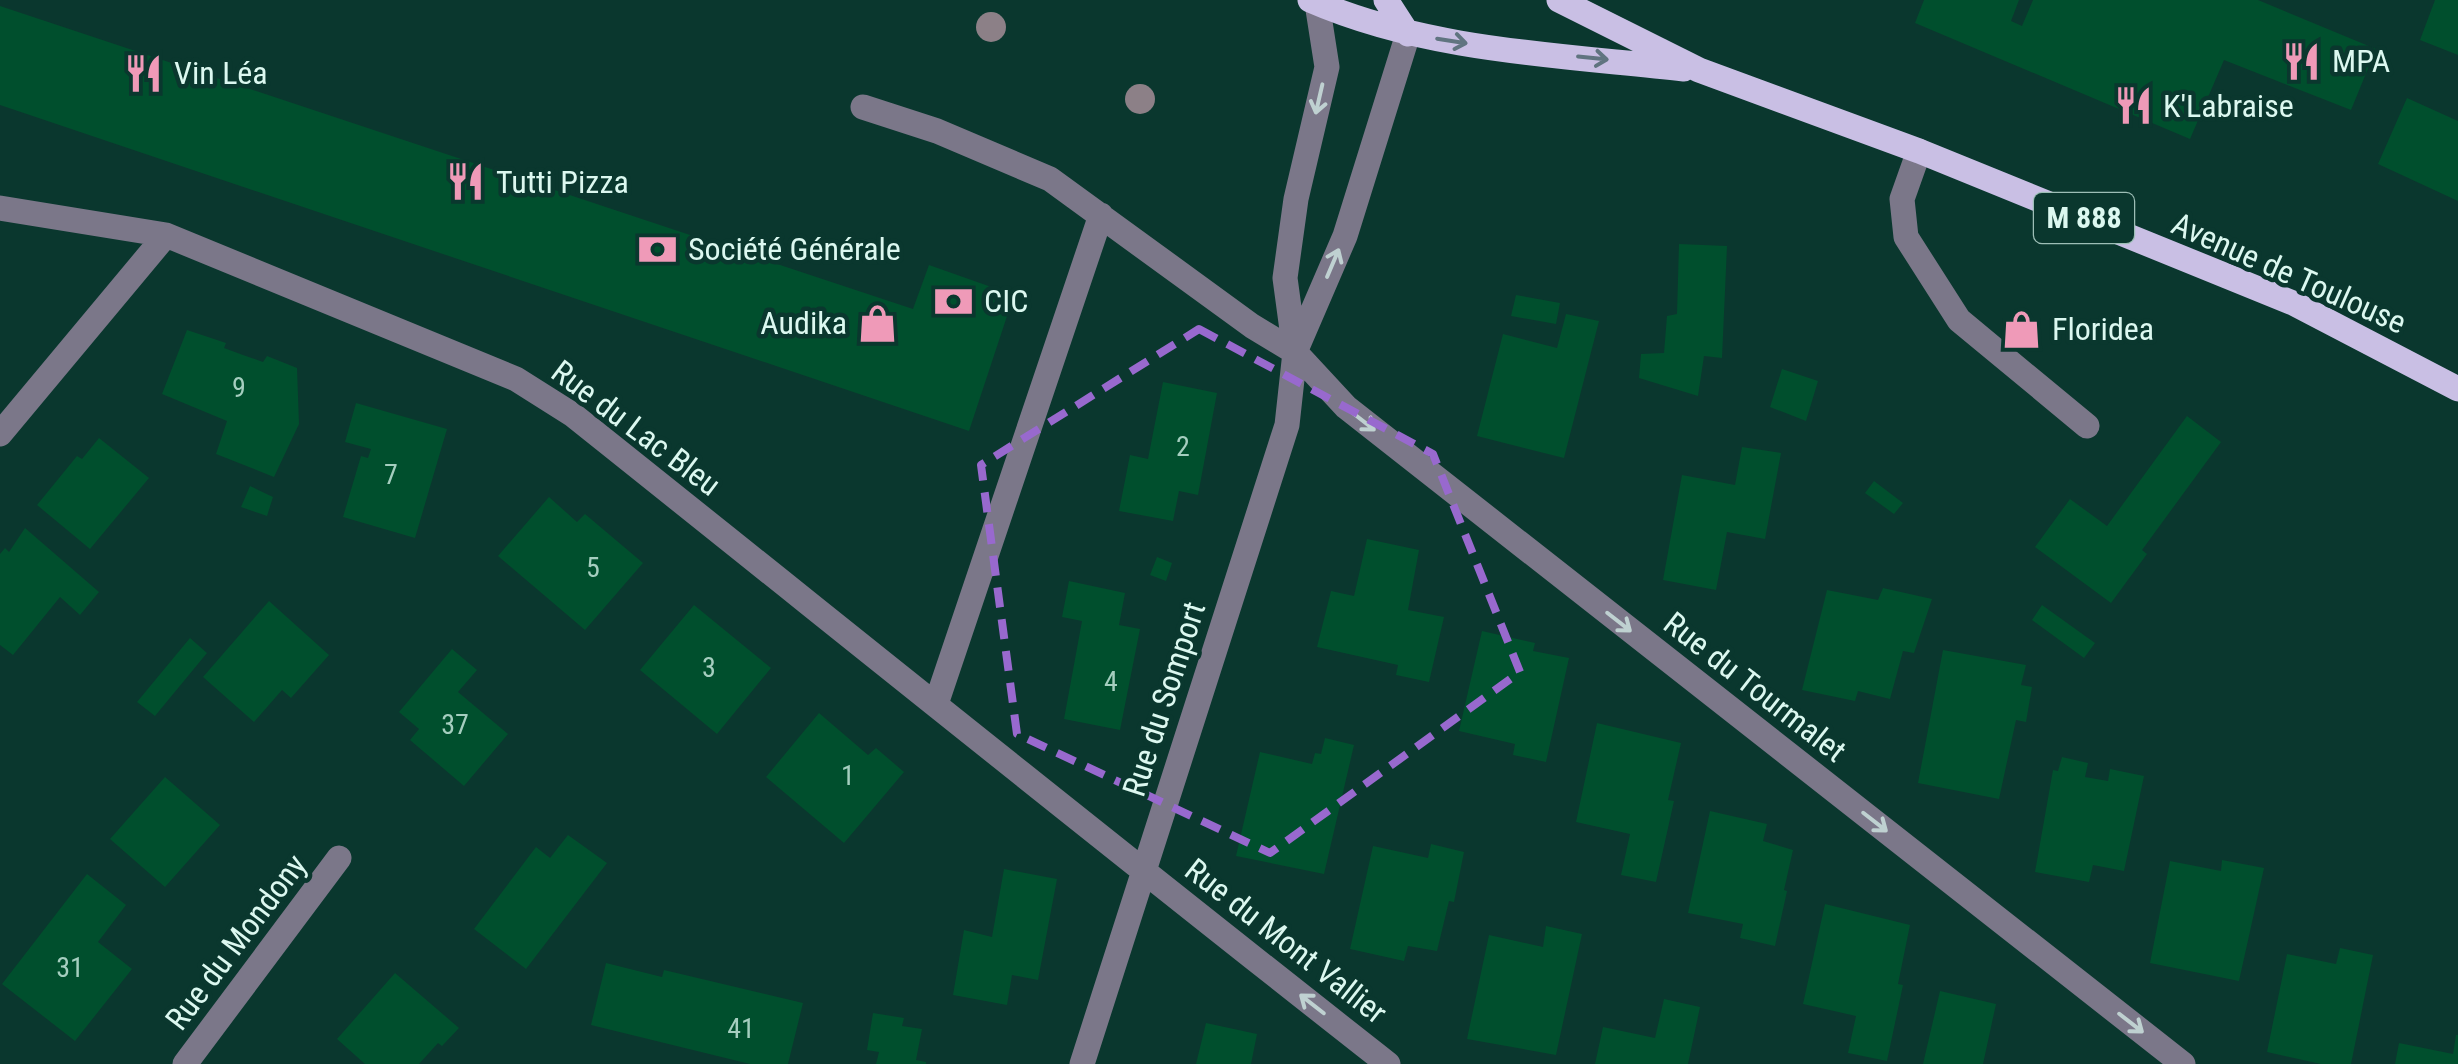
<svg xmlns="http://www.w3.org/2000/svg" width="2458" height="1064" viewBox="0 0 2458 1064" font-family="'Roboto Condensed',sans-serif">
	<rect width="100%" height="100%" fill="#0a372e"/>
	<!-- building -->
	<path fill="#004f2d" d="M1924,0H2019L2011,21L2022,26L2033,0H2258L2376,49L2351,110L2224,60L2190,139L1915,23Z
		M2435,0H2458V55L2420,40Z
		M0,6L913,309L929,265L1014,295L969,431L0,105Z
		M2407,98L2458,121V201L2378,164Z
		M1679,244L1727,246L1722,358L1704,356L1698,396L1639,378L1641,354L1664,353L1667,316L1677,314Z
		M1516,295L1560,303L1556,324L1511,316Z
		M1566,314L1599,321L1564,458L1477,436L1503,334L1557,348Z
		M187,330L226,343L224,348L243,355L263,362L267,356L297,368L299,424L274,477L216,454L227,421L162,394Z
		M1782,369L1818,381L1806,421L1770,407Z
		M1163,382L1217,393L1198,495L1179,491L1173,521L1119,511L1130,455L1148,459Z
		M356,403L447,429L415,538L343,517L361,456L368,458L371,449L345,442Z
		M2187,416L2221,442L2142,550L2147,554L2111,603L2035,547L2070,499L2107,526Z
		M99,438L149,478L90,549L37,505L77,456L82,459Z
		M1742,447L1781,453L1765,539L1727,532L1716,590L1663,580L1682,475L1735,485Z
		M1874,481L1903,503L1894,514L1865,493Z
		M250,486L273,497L267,516L241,507Z
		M549,497L577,522L585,514L643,563L585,630L498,556Z
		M25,528L99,592L80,615L60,597L13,655L0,645V554L5,548L9,552Z
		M1367,539L1419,550L1408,610L1444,617L1429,682L1396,675L1398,665L1317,647L1331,591L1354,596Z
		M1157,557L1172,563L1166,581L1150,575Z
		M1069,581L1125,593L1119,625L1140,629L1120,730L1064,719L1082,621L1062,617Z
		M1883,588L1932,599L1914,653L1903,651L1890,699L1858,691L1855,701L1802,690L1827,590L1878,600Z
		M269,601L329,655L291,698L282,690L254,722L203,677Z
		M694,605L771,668L717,734L640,670Z
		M2042,605L2095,643L2084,658L2032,620Z
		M1482,631L1535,643L1533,651L1569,658L1546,762L1513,755L1515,744L1459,731Z
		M190,638L207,653L155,716L137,702Z
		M452,649L477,670L458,692L508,734L464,786L410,740L419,729L399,712Z
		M1943,650L2026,665L2021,685L2032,687L2026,722L2016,720L1999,799L1918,783Z
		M819,713L868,755L876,748L904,772L844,843L766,777Z
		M1597,723L1681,743L1668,800L1674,801L1656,882L1621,875L1630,834L1576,822Z
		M1325,738L1354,745L1324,874L1236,856L1260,752L1312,764L1315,753L1321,754Z
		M2062,757L2088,763L2085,777L2108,781L2110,769L2144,776L2124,871L2093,865L2089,882L2035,872L2053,770L2058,771Z
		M165,777L220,825L165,887L110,839Z
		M1710,811L1767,824L1763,841L1793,850L1784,890L1787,891L1775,946L1740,938L1743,924L1688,913Z
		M568,835L607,863L526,969L474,929L536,847L550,858Z
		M1431,844L1464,852L1454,902L1449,901L1437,951L1408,946L1404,961L1350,949L1373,846L1428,858Z
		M2222,860L2264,868L2239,981L2150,963L2170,861L2221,871Z
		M1004,869L1057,879L1038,980L1012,975L1007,1005L953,995L964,930L992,937Z
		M87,874L126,905L98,942L132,969L75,1041L2,984Z
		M1825,904L1910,925L1898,984L1903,985L1887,1061L1848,1053L1856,1016L1803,1004Z
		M1546,926L1582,934L1556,1055L1467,1039L1489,935L1543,947Z
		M2340,948L2373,955L2351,1064H2321L2267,1052L2287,954L2336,964Z
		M606,963L662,977L664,970L803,1003L788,1064H750L591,1025Z
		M395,973L459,1028L442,1046L438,1043L419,1064H365L337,1039Z
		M1940,991L1996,1004L1983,1064H1923Z
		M1664,999L1700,1007L1688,1064H1595L1603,1027L1655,1038Z
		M873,1013L904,1018L902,1026L922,1029L916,1060L926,1062V1064H876L879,1052L867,1050Z
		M1206,1023L1257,1034L1251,1064H1196Z
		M2456,1035H2458V1064H2395L2399,1043L2453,1054Z"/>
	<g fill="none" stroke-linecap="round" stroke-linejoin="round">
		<!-- minor -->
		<path stroke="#7b7789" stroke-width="25" d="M863,107L937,131L1050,179L1252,326L1295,352L1346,407L2183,1064
			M1919,151L1902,199L1906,237L1959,320L2087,426
			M0,208L166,235L516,379L573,415C845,632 1115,850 1388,1064
			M1295,352L1345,236L1408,34
			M0,434L166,235
			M936,704L1101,215
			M185,1064L339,858
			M1082,1064L1287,425L1295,352L1285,278L1296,199L1327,67L1317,3"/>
		<!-- major -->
		<path stroke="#c9bfe4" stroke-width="25" d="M1310,0C1427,51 1559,55 1684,69
			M1386,0L1408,34
			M1559,0L1699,70L1919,151L2293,303L2458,389"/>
	</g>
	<!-- trees -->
	<g fill="#8c8087">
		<circle cx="991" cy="27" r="15"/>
		<circle cx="1140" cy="99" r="15"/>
	</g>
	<!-- one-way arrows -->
	<defs><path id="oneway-shaft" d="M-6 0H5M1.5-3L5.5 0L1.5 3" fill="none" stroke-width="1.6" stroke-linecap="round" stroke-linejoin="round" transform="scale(2.5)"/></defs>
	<g stroke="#607480">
		<use href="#oneway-shaft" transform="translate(1452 41) rotate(9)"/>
		<use href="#oneway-shaft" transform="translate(1593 58) rotate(6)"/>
	</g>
	<g stroke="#bfd1d1">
		<use href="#oneway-shaft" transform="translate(1319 99) rotate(103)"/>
		<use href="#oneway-shaft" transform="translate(1333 263) rotate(-67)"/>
		<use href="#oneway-shaft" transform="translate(1363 421) rotate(38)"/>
		<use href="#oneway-shaft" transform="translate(1619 622) rotate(38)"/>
		<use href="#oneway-shaft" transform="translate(1875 822) rotate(38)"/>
		<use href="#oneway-shaft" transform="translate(1312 1004) rotate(-142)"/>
		<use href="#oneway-shaft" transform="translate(2131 1023) rotate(38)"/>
	</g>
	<!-- marked area -->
	<path fill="none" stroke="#9869ce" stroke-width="8" stroke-dasharray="20 12" stroke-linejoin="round" d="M1199,329L1433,454L1520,672L1270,853L1017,734L981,465Z"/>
	<!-- icons -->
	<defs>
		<symbol id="restaurant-bare" viewBox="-9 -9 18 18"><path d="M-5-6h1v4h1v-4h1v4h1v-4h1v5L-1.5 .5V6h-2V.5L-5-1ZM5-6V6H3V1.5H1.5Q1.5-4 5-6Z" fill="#ef9ab8" stroke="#0a372e" stroke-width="2.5" paint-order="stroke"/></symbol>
		<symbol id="bank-bare" viewBox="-9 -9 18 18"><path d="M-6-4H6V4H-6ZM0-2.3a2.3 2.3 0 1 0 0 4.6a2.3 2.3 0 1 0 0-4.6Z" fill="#ef9ab8" stroke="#0a372e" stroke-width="2.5" paint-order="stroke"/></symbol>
		<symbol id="shop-bare" viewBox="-9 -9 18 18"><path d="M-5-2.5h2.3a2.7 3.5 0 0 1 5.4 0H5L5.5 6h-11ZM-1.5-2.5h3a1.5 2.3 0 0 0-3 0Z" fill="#ef9ab8" stroke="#0a372e" stroke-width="2.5" paint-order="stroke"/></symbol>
	</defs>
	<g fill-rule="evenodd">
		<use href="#restaurant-bare" x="2274" y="34" width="55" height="55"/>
		<use href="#restaurant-bare" x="116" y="46" width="55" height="55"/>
		<use href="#restaurant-bare" x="2106" y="78" width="55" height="55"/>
		<use href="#restaurant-bare" x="438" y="154" width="55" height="55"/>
		<use href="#bank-bare" x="630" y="222" width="55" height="55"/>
		<use href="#bank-bare" x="926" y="274" width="55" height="55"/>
		<use href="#shop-bare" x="850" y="296" width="55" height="55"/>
		<use href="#shop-bare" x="1994" y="302" width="55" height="55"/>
	</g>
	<g text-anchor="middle" stroke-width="9" stroke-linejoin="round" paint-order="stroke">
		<!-- number labels -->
		<g font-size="28" fill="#a5cebf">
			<text x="239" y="397">9</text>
			<text x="1183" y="456">2</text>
			<text x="391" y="484">7</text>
			<text x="593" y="577">5</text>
			<text x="709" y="677">3</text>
			<text x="1111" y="691">4</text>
			<text x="455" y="734">37</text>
			<text x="848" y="785">1</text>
			<text x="70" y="977">31</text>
			<text x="741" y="1038">41</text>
		</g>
		<!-- shield labels -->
		<rect fill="#0a372e" stroke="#9dbeb6" stroke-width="2.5" x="2034" y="193" width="100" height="50" rx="8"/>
		<g font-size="30" font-weight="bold" fill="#dcf8f0">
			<text x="2084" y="228">M 888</text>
		</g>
		<!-- poi labels -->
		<g font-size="32" fill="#dcf8f0" stroke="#0a372e" text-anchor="start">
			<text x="2332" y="72">MPA</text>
			<text x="174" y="84">Vin Léa</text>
			<text x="2163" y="117">K'Labraise</text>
			<text x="496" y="193">Tutti Pizza</text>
			<text x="688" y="260">Société Générale</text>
			<text x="984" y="312">CIC</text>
			<text x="847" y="334" text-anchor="end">Audika</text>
			<text x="2052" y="340">Floridea</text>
		</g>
		<!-- street labels -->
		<g font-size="32" fill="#dcf8f0" stroke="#0a372e">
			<text transform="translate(2289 273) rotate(24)" y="11">Avenue de Toulouse</text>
			<text transform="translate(636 428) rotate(37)" y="11">Rue du Lac Bleu</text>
			<text transform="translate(1755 687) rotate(38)" y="11">Rue du Tourmalet</text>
			<text transform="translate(1164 699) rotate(-72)" y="11">Rue du Somport</text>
			<text transform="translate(1286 941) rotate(38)" y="11">Rue du Mont Vallier</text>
			<text transform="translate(236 942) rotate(-53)" y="11">Rue du Mondony</text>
		</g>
	</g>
</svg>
